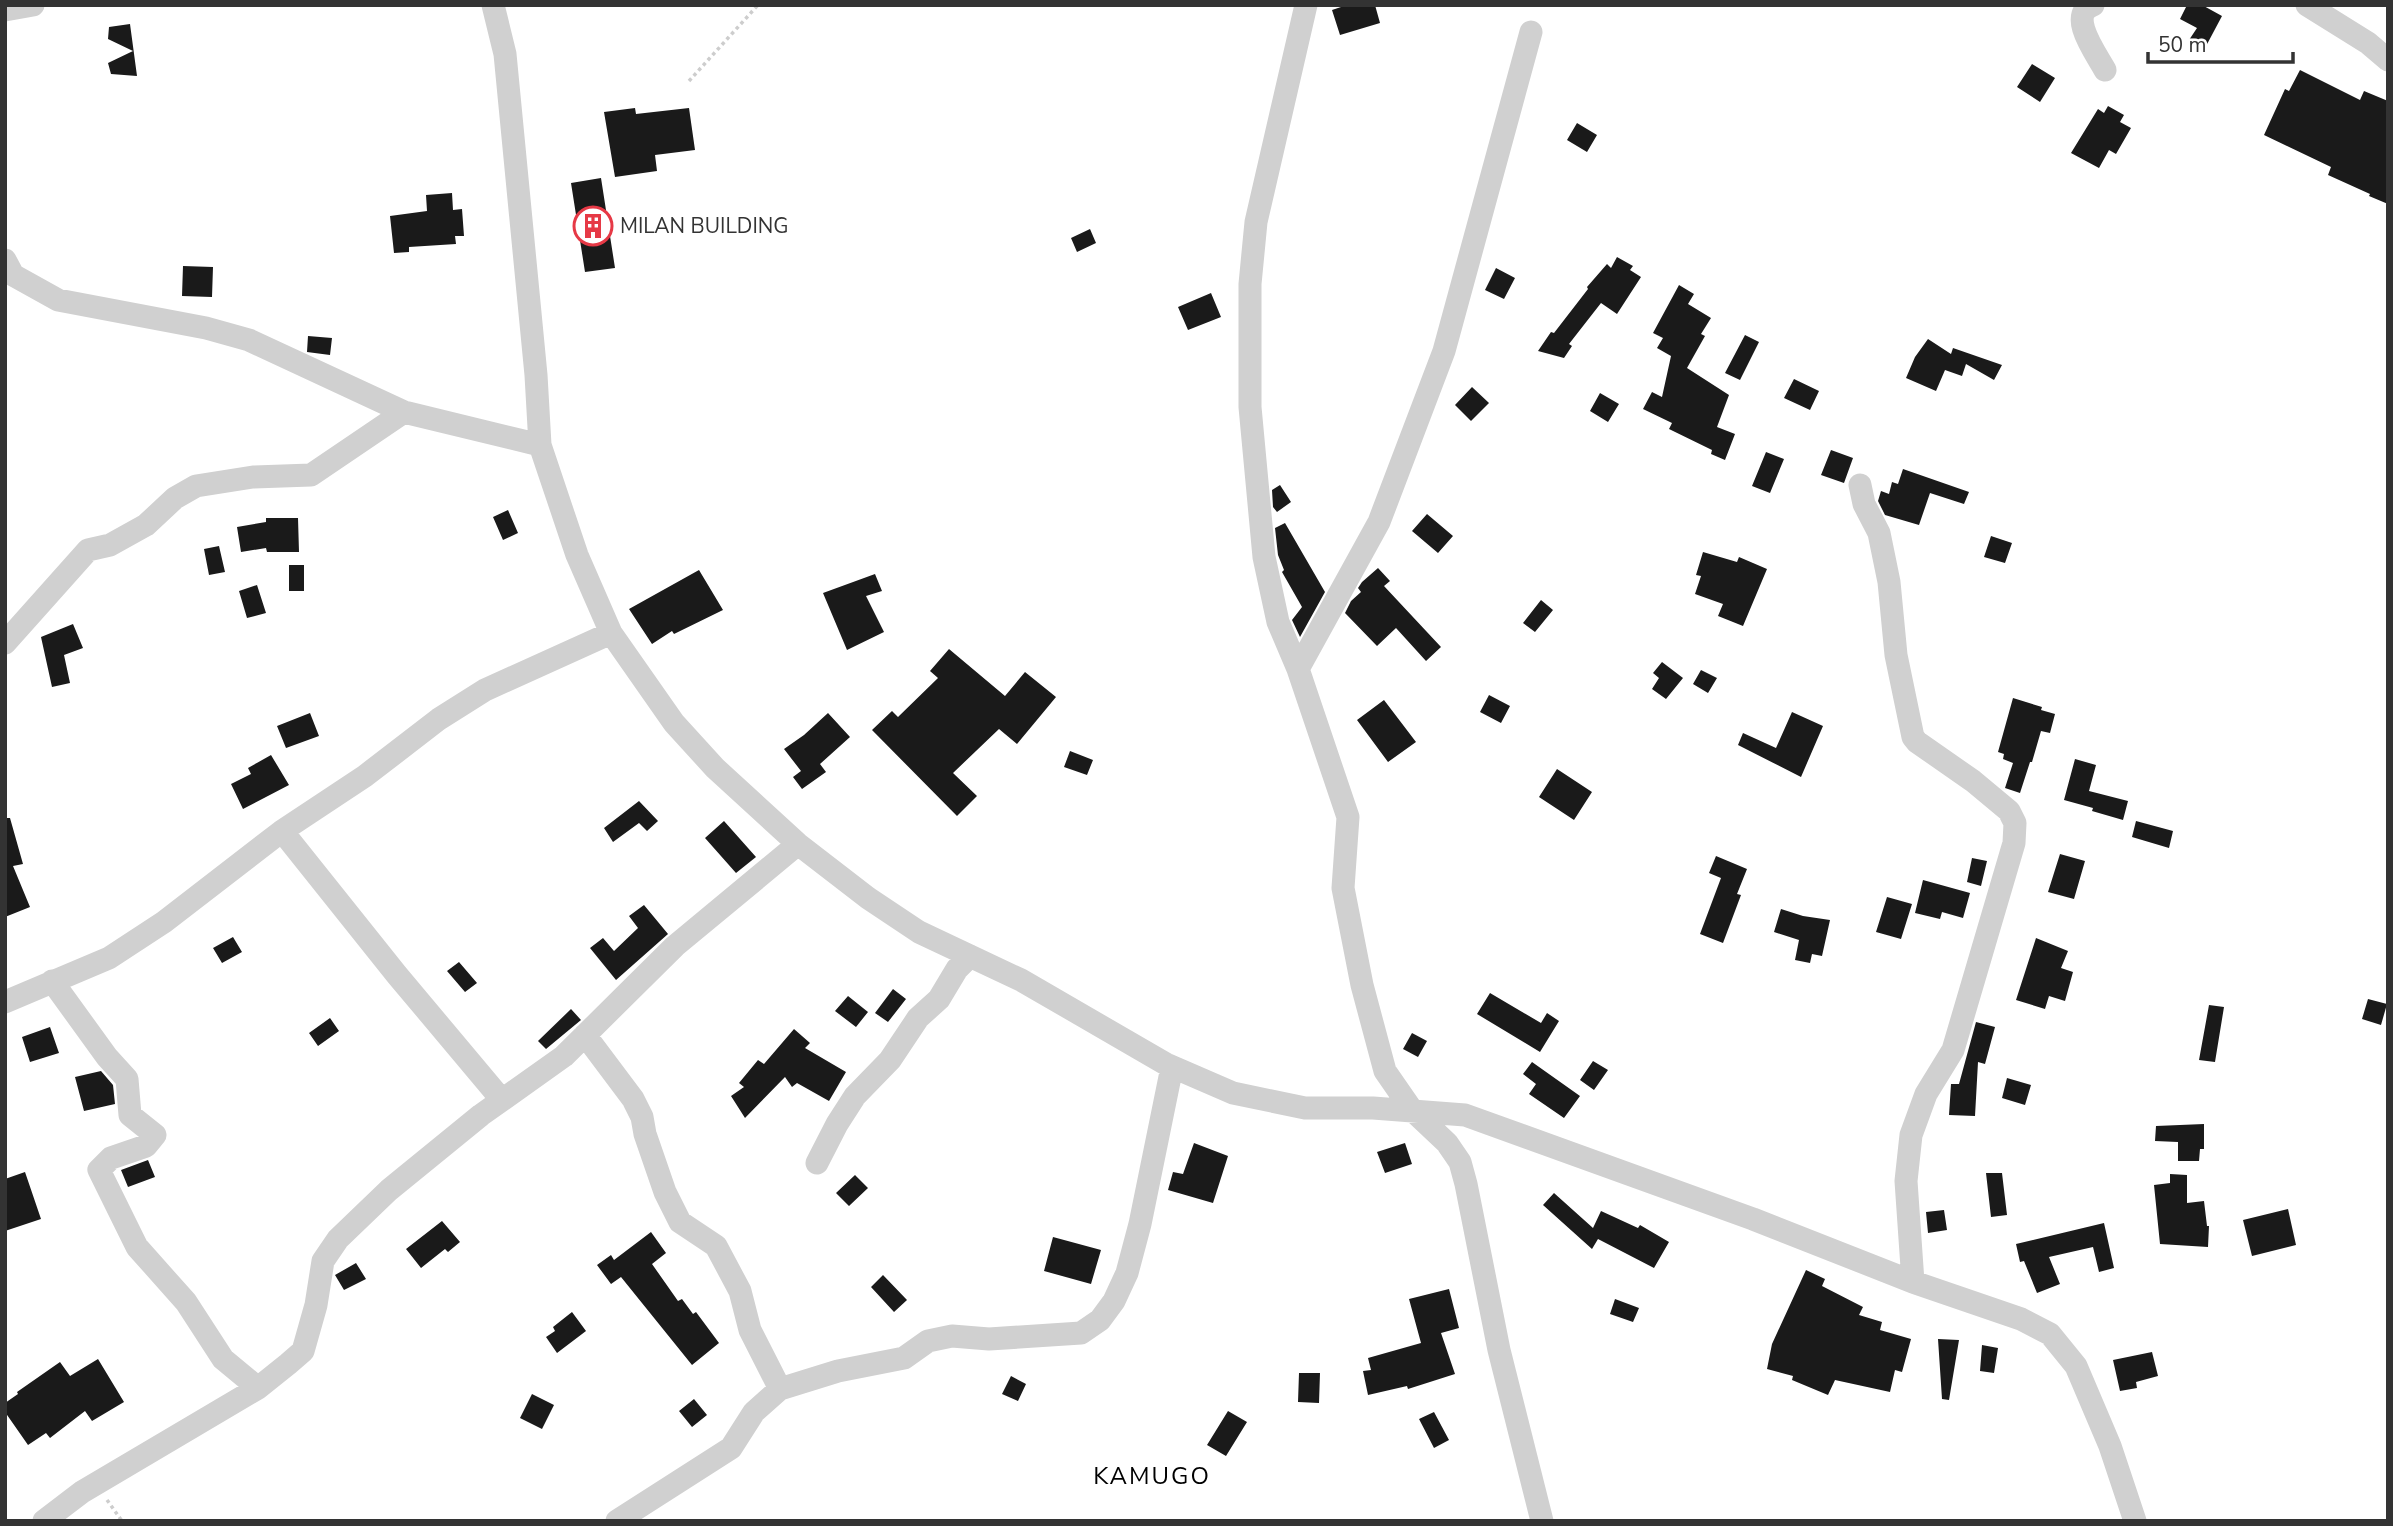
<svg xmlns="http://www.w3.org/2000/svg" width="2393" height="1526" viewBox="0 0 2393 1526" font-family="'Nunito Sans',sans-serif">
	<rect width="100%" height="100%" fill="#fff"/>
	<!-- building -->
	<path fill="#1a1a1a" d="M1347,5H1375L1380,23L1340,35L1332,10Z
		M2187,5H2202L2222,16L2205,48L2189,40L2197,28L2180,19Z
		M130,24L137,76L111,74L108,63L133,51L108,39L109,27Z
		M2032,64L2055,78L2040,102L2017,87Z
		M2300,70L2360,100L2364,91L2388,101V204L2369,196L2370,194L2328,175L2331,167L2264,135L2285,89L2289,91Z
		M2108,106L2124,115L2120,122L2131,128L2116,154L2109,150L2099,168L2071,153L2098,109L2104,113Z
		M635,108L636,114L689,108L695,150L655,155L657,171L615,177L604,112Z
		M1577,123L1597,135L1587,152L1567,140Z
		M601,178L615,268L585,272L571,183Z
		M452,193L453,210L462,209L464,236H455L456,244L409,247V252L394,253L390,216L427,211L426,195Z
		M1090,229L1096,243L1077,252L1071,238Z
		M1617,257L1633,266L1630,270L1641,277L1617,314L1601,303L1569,344L1572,346L1564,358L1538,351L1551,332L1554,333L1588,289L1587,287L1607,264L1611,268Z
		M183,266L213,267L212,297L182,296Z
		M1496,268L1515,278L1504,299L1485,290Z
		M1679,285L1694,294L1688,304L1711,318L1701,334L1705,336L1687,368L1729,395L1717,427L1735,434L1725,460L1711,454L1712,450L1669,429L1672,423L1643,409L1652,392L1662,397L1671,356L1657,348L1663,338L1653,333Z
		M1211,293L1221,317L1188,330L1178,307Z
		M1745,335L1759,342L1740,380L1725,373Z
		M308,336L332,338L330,355L307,352Z
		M1928,339L1951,354L1953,348L2002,365L1994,380L1966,364L1962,376L1945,370L1936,391L1906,378L1915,357Z
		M1794,379L1819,391L1810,410L1784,398Z
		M1472,387L1489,403L1471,421L1455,405Z
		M1600,393L1619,404L1608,422L1590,411Z
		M1831,450L1853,458L1844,483L1821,475Z
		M1766,452L1784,459L1770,493L1752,486Z
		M1903,469L1969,492L1964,504L1930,493L1919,525L1885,515L1878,501L1881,491L1889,494L1892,482L1898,484Z
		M1280,485L1291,502L1277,512L1273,507L1272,490Z
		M508,510L518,533L503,540L493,517Z
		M1427,514L1453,536L1438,553L1412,531Z
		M266,518H298L299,552H267L266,548L241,552L237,527L266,522Z
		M1285,523L1325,592L1300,637L1292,620L1302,607L1282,572L1284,570L1278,555L1275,528Z
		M1991,536L2012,543L2005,563L1984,557Z
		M219,546L225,572L209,575L204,549Z
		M1703,552L1737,562L1739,557L1767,569L1743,626L1718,616L1723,604L1695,594L1701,576L1696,575Z
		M289,565H304V591H289Z
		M1378,568L1390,581L1384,586L1441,647L1426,661L1396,628L1377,646L1345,613L1351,601L1361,592L1358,588L1362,582Z
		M699,570L723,610L674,634L672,631L652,644L629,609Z
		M875,574L882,591L866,596L884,632L847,650L823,593Z
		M257,585L266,613L247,618L239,591Z
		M1541,600L1553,610L1535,632L1523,623Z
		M73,624L83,648L64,655L70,683L52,687L41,637Z
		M949,649L1005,696L1025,672L1056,697L1017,744L999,729L953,773L977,796L957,816L872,730L892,711L898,717L938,678L930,671Z
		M1662,662L1683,678L1666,699L1652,689L1659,678L1653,673Z
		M1701,670L1717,678L1708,693L1693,684Z
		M1489,695L1510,706L1501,723L1480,712Z
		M2013,698L2042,707L2041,710L2055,714L2050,733L2041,731L2032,762H2030L2020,793L2005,788L2013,763L2003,759L2004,754L1998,752Z
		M1384,700L1416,742L1388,762L1357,720Z
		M1792,712L1823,726L1801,777L1738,745L1743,733L1776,748Z
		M310,713L319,736L286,748L277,726Z
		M828,713L850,737L820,764L826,772L802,789L793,777L801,771L784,749L804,735Z
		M1070,751L1093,760L1087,775L1064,767Z
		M271,755L289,785L243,809L231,784L251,774L248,768Z
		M2075,759L2096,765L2089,791L2128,801L2123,820L2092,811L2093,808L2064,800Z
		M1557,769L1592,792L1574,820L1539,797Z
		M639,801L658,821L647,831L639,823L613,842L604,828Z
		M5,818H10L23,864L13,866L30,907L5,917Z
		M724,821L756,857L736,873L705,838Z
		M2136,821L2173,831L2169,848L2132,837Z
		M2060,854L2085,861L2074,899L2048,892Z
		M1716,856L1747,869L1737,894L1741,895L1723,943L1700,934L1721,878L1709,873Z
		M1972,858L1987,861L1981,886L1967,882Z
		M1923,880L1970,893L1963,918L1942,912L1940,919L1915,913Z
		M1887,897L1912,904L1901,939L1876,932Z
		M644,905L668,934L616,980L590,948L603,938L614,951L638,928L629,916Z
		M1781,909L1803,916L1830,920L1822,956L1812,954L1810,963L1795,960L1799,940L1774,932Z
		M233,937L242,952L222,963L213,948Z
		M2036,938L2068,951L2061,968L2073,972L2065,1001L2049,996L2045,1009L2016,1000Z
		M459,962L477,983L465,992L447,971Z
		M893,989L906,999L888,1022L875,1013Z
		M1490,993L1541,1023L1547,1013L1559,1021L1540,1052L1477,1014Z
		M848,996L868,1012L856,1027L835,1011Z
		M2368,999L2387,1004L2381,1025L2362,1019Z
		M2209,1005L2224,1007L2215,1062L2199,1060Z
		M571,1009L581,1020L546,1049L538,1041Z
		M330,1018L339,1031L318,1046L309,1033Z
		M1976,1022L1995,1027L1985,1064L1978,1062L1975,1116L1949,1115L1951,1084H1959Z
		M50,1027L59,1053L30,1062L22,1037Z
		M794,1029L810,1043L805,1048L846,1072L829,1101L797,1083L792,1087L785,1077L745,1118L731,1096L744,1087L739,1083L758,1060L764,1064Z
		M1412,1033L1427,1041L1418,1057L1403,1049Z
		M1593,1061L1608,1070L1594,1090L1580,1080Z
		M1532,1062L1580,1096L1564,1118L1529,1094L1536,1084L1523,1074Z
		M101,1071L113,1085L115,1104L84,1111L75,1077Z
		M2007,1078L2031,1085L2025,1105L2002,1098Z
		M2204,1124V1149H2200L2199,1161H2178V1142L2155,1141L2156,1126Z
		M1194,1143L1228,1156L1213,1203L1168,1190L1173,1172L1183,1174Z
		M1405,1143L1412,1164L1385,1173L1377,1152Z
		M148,1160L155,1177L128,1187L121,1170Z
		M25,1172L41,1219L5,1231V1179Z
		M1986,1173H2002L2007,1215L1991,1217Z
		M2170,1174L2187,1175V1203L2204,1201L2207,1226H2209L2208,1247L2160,1244L2154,1185L2170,1183Z
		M855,1175L868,1188L849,1206L836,1193Z
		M1554,1193L1593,1228L1601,1211L1638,1228L1640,1225L1669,1242L1654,1268L1598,1239L1592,1249L1543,1205Z
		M2288,1209L2296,1245L2252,1256L2243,1220Z
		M1944,1210L1947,1230L1928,1233L1926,1212Z
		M442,1221L460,1242L448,1252L445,1249L421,1268L406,1249Z
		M2104,1223L2114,1268L2099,1272L2093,1247L2049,1257L2060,1284L2037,1293L2024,1261L2020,1262L2016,1244Z
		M651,1232L666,1253L652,1264L678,1301L682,1299L693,1314L696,1312L719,1343L692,1365L621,1277L611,1284L597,1265L611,1255L614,1260Z
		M1053,1237L1101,1250L1091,1284L1044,1271Z
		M356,1263L366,1279L344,1290L335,1275Z
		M1806,1270L1825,1279L1822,1286L1863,1307L1859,1315L1882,1322L1880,1330L1911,1339L1902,1372L1895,1370L1890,1392L1835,1380L1828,1395L1792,1380L1793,1376L1767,1369L1772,1344Z
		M883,1275L907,1300L894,1312L871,1287Z
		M1449,1289L1459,1328L1441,1333L1455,1374L1408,1389L1407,1386L1368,1395L1363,1371L1371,1370L1368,1358L1421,1343L1409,1299Z
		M1615,1299L1639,1308L1633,1322L1610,1314Z
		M572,1312L586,1331L557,1353L546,1337L555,1331L553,1327Z
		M1938,1339L1959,1340L1949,1400L1942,1399Z
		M1982,1345L1998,1348L1994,1373L1980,1371Z
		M2152,1352L2158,1376L2136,1382L2137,1388L2120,1391L2113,1360Z
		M98,1359L124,1402L92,1421L85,1411L50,1438L46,1433L28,1445L5,1412V1403L18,1394L17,1392L60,1362L70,1376Z
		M1299,1373H1320L1319,1403L1298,1402Z
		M1011,1376L1026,1384L1018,1401L1002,1394Z
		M532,1394L554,1405L542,1429L520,1418Z
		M694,1399L707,1415L692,1427L679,1411Z
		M1228,1411L1247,1422L1226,1456L1207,1445Z
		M1434,1412L1449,1440L1434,1448L1419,1419Z"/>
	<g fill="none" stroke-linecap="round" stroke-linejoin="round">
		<!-- path -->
		<path stroke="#cdcdcd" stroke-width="3.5" stroke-dasharray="3.5 3.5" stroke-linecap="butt" d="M689,81L758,5
			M107,1500L122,1521"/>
		<!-- minor -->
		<path stroke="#d0d0d0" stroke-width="23" d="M493,5L505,54L536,375L540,445L577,555L611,633L674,723L715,768L798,844L868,898L919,932L1021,980L1166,1064L1233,1093L1305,1108H1373L1465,1115L1753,1219L1913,1282L2021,1319L2050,1334L2076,1366L2110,1446L2135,1521
			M1306,5L1256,222L1250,284V407L1264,557L1278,622L1298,669L1348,817L1343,888L1362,985L1385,1071L1412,1110L1447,1143L1460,1162L1466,1184L1499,1350L1542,1521
			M2093,5C2066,14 2097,55 2105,70
			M2307,5L2368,43L2388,60
			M5,10L33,5
			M5,260L13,275L58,300L206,328L249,340L404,412L540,445
			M1860,485L1864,504L1879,533L1889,582L1896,655L1913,737L1917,742L1973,781L2009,811L2015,823L2014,843L1953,1050L1926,1094L1911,1135L1906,1181L1913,1282
			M5,643L88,550L110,545L146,525L175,498L196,486L253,477L311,475L404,412
			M1298,669L1379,522L1444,351L1531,32
			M282,831L397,975L502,1100
			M52,981L107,1057L127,1079L130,1115L155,1135L146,1146L111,1158L99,1170L137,1247L186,1302L223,1359L258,1388
			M5,1002L109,958L164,922L282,831L365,776L439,719L485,690L611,633
			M585,1035L633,1099L642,1117L645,1134L665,1192L680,1222L716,1246L740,1291L750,1330L780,1389
			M817,1163L837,1124L855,1096L890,1060L918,1018L939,999L957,969L970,956
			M44,1521L82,1492L258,1388L288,1364L303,1351L316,1305L323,1261L338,1239L389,1190L481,1115L564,1056L675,946L798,844
			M617,1521L731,1448L754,1412L780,1389L838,1371L904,1358L928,1341L952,1336L989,1339L1081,1333L1100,1320L1114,1301L1127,1273L1140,1224L1172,1067"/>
	</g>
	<!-- icons -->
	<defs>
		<symbol id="building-ring" viewBox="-11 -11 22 22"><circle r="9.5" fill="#fff" stroke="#e63946" stroke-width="1.5"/><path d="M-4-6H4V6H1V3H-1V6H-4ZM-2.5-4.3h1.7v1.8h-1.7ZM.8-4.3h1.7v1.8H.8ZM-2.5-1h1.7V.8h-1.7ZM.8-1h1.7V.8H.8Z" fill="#e63946"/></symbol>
	</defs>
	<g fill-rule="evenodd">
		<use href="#building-ring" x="571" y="204" width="44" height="44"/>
	</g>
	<g text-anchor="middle" stroke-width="7" stroke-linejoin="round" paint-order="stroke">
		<!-- poi labels -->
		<g font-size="21" fill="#333" stroke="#fff" text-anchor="start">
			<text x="620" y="233">MILAN BUILDING</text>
		</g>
		<!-- quarter labels -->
		<g font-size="24" letter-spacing="2" fill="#000" stroke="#fff">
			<text x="1152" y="1484">KAMUGO</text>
		</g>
	</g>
	<!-- border -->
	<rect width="2393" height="1526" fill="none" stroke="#333333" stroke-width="14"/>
	<!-- scale -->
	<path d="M2148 52v10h145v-10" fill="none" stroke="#333333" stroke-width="3.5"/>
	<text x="2158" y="52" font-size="21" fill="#333333" stroke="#ffffff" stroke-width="5" paint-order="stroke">50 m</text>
</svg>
